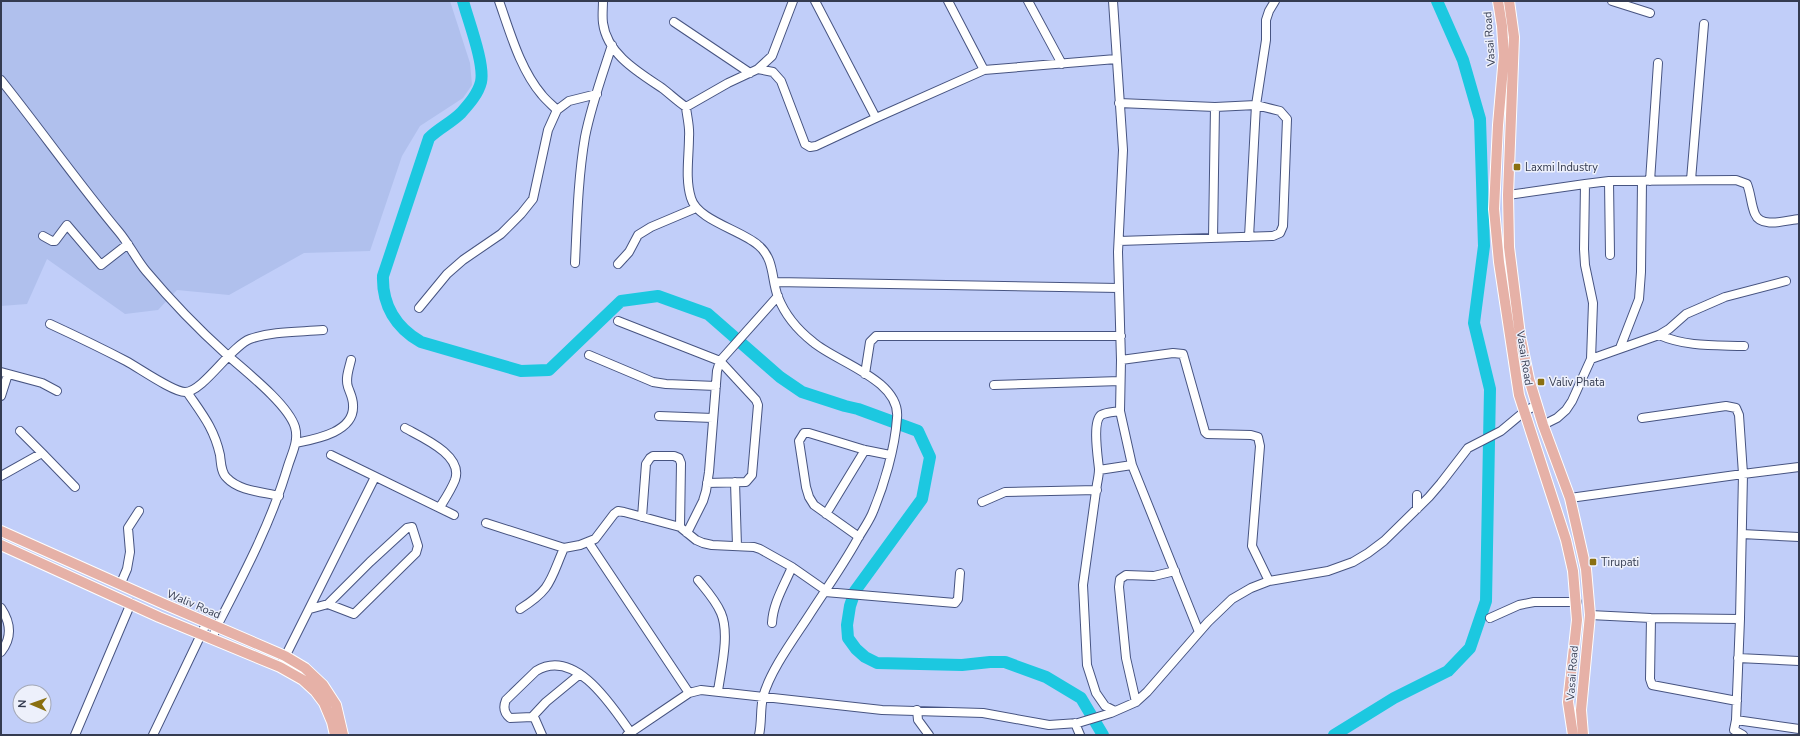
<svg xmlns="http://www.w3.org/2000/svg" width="1800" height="736" viewBox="0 0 1800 736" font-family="'Nunito Sans',sans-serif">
	<rect width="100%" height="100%" fill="#c1cef9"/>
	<!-- built -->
	<path fill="#b0c0ed" d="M1,1H450L470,63L472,85L463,98L420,126L402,156L370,251L304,253L229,295L177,290L158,310L125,314L47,259L27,304L1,306Z"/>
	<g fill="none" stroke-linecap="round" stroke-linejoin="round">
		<!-- river -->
		<path stroke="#1cc8e0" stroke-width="12" d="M463,1C468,20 485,64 481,82C478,94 469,104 461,113C451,123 439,128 429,138L383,276C382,305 396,328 421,342L521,371L549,370L621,301L658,296L708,314L780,377L802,392L845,406L858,409L918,431L930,457L922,499L855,591L850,606L847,625L848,638L856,649L865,657L877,663L962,665L990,662H1005L1046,677L1081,698L1103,735
			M1334,735L1394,698L1448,671L1470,648L1486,601L1490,389L1474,323L1484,246L1480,119L1463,60L1437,1"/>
		<defs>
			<path id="minor" d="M499,1C510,32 520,69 542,95C546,100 552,105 557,110
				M603,1C603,8 602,16 603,23C607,54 638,72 662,88C670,94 677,101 686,107C687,117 690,127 689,137C689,157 685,179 691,198C697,220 741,230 758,245C775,259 771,279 778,297C785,315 799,331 813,342C836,362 901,380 897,418C895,448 884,486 872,514C868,523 862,531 857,540C842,567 824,592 808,617C793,640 770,671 763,697C760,710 762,722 759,735
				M815,1L876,118
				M948,1L984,70
				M1028,1L1062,64
				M1113,1L1123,150L1118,252L1121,360L1120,411L1132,465L1199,632
				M1612,1L1650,13
				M674,22L750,73
				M758,69L772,56L793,1
				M1,80C41,130 78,183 119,232C129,244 136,259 146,271C172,302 196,327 226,354C244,370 288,404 295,427C299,441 292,453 288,466C271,523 244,574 217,626L212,639
				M686,107L728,83L758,69L773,72L781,81L805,144L810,147L816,146L876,118L984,70L1116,59
				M1691,180L1704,24
				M1609,181L1610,255
				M1650,181L1658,63
				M1585,184L1609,181L1736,180L1747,184C1751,194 1751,205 1755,214C1761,229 1787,220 1799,219
				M1508,195L1585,184L1584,249L1585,265L1593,303L1591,359L1572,401L1566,410L1557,418L1543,425
				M43,236L52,241H55L67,225L101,265L128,244
				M1249,237L1256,105L1266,40V20L1269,11L1275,1
				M1213,238L1215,107
				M1119,241L1273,236L1280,233L1283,226L1287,119L1280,111L1256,105L1215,107L1119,103
				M575,263C577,221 578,178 585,137C591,106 602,76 612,45
				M618,264L629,252L638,235L651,227L696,208
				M775,282L1119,288
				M419,308L447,274L463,260L501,234L521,214L533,199L548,130L557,110L569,101L597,94
				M618,321L720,361L756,400L758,405L752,475L746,482L707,483
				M50,324C76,336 101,348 126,361C139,368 173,392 185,392C203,392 231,346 250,339C272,331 299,332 323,330
				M1659,335C1687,347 1714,345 1744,346
				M1620,348L1639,299L1641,272L1642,181
				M589,355L653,382L666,384L716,386
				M1591,359L1659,335L1669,329L1686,314L1725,297L1786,281
				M1121,360L1173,353L1183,354L1205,432L1207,434L1251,435L1258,437L1260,446L1252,546L1269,581
				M1,372L42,383L57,391
				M865,374L870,342L876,336H1121
				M994,385L1120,381
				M187,392C202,414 214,428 220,455C221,463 221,473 227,478C239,491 263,492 279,496
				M1,396L8,374
				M659,416L713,418
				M405,428C421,437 464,455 455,480C451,490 445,499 440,507
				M20,431L42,453
				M296,443C316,439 355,432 353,405C353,398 350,393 348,387C345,378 349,369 351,360
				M331,455L454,515
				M1099,470L1132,465
				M1,476L42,453L75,487
				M735,482L737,546
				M1570,498L1743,474L1739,415L1736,408L1726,406L1642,418
				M982,502L1005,492L1097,490
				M1417,509V495
				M826,514L865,450
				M642,517L646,464L650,458L653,456H674L679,458L681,463L680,527
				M486,523L564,548L580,545L595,539L614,514L618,511L624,512L680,527L696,540L703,543L712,545L754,547L760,549L792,567L825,590
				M687,533L703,501L706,491L709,472L717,371L720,361L778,296
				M1742,534L1799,537
				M859,537L814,505L809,497L806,487L799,441L804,433H809L865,450L890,455
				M589,543L689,693
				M698,580C707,591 716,601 721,613C730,634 721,669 718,691
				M121,583L127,569L130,552L128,528L139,511
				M825,592L955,603L958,599L960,573
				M1,608C11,623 12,638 1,652
				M310,609L328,604L354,614L416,553L418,546L412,527L407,528L370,562L328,604
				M520,609C552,589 550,580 564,548
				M1590,615L1651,618L1740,619L1736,720L1734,730L1743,735
				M1490,618L1519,605L1534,602H1577
				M1651,618L1650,679L1652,685L1737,701
				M1740,619L1743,474L1799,467
				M772,623C773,603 784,586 792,567
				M1738,658L1799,661
				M280,667L375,477
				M1136,702L1126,658L1119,587L1120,579L1126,575L1154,576L1175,571
				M917,710L918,720L929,735
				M1115,711L1105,706L1096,693L1087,665L1083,585L1097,484C1098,479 1099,474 1099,469C1098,458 1092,422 1101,415C1106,412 1114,412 1120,411
				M532,717L546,702L580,674
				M1736,720L1799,729
				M1075,723L1080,735
				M75,735L131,603
				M153,735L207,622
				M542,735L535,719L532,717L510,718C504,713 503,707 506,700L536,671C575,647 612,706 631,733
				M627,735L689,693L701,690L882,710L983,713L1049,725L1078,723L1111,713L1136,702L1147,692L1208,622L1232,599L1251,588L1269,581L1328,571L1353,562L1368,553L1384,541L1429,497L1441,483L1468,448L1501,431L1525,411L1537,405"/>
			<path id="major" d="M1498,1L1502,26L1504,56L1498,125L1494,209L1499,262L1519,395L1566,540L1573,571L1577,620L1568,702L1573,735
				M1509,1L1514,37L1508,195L1509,247L1520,335L1529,379L1543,425L1570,498L1586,569L1590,615L1581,710L1583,735
				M1,531L164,604L285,656L305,668L323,685L336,705L343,735
				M1,545L159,617L280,667L303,680L315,691L324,703L332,722L335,735"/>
		</defs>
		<!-- minor casing -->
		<use href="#minor" stroke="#475481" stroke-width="10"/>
		<!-- major casing -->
		<use href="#major" stroke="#fff" stroke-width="12"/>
		<!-- minor -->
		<use href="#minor" stroke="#fff" stroke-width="8"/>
		<!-- major -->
		<use href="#major" stroke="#e6b1a7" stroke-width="10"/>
	</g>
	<!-- markers -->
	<g fill="#8a6f10" stroke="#edf0fb" stroke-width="1.5">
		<rect x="1513" y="163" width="8" height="8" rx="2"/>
		<rect x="1537" y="378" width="8" height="8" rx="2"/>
		<rect x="1589" y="558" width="8" height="8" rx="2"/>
	</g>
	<g text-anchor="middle" stroke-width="3" stroke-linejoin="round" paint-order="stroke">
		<!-- street labels -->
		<g font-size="11" fill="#343b50" stroke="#edf0fb">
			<text transform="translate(1489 39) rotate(-94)" y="4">Vasai Road</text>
			<text transform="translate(1525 358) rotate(81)" y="4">Vasai Road</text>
			<text transform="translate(194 604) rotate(23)" y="4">Waliv Road</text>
			<text transform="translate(1572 673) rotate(-86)" y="4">Vasai Road</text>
		</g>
		<!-- poi labels -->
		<g font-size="11" fill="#343b50" stroke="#edf0fb" text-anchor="start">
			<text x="1525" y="171">Laxmi Industry</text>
			<text x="1549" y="386">Valiv Phata</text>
			<text x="1601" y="566">Tirupati</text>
		</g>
	</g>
	<!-- border -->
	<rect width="1800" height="736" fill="none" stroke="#343b50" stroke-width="4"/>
	<!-- north arrow -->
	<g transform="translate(32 704) rotate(272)"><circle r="19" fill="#edf0fb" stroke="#a3a8b7"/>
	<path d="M0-3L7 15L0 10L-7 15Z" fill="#8a6f10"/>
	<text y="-6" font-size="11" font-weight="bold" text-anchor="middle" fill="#343b50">N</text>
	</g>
</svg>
